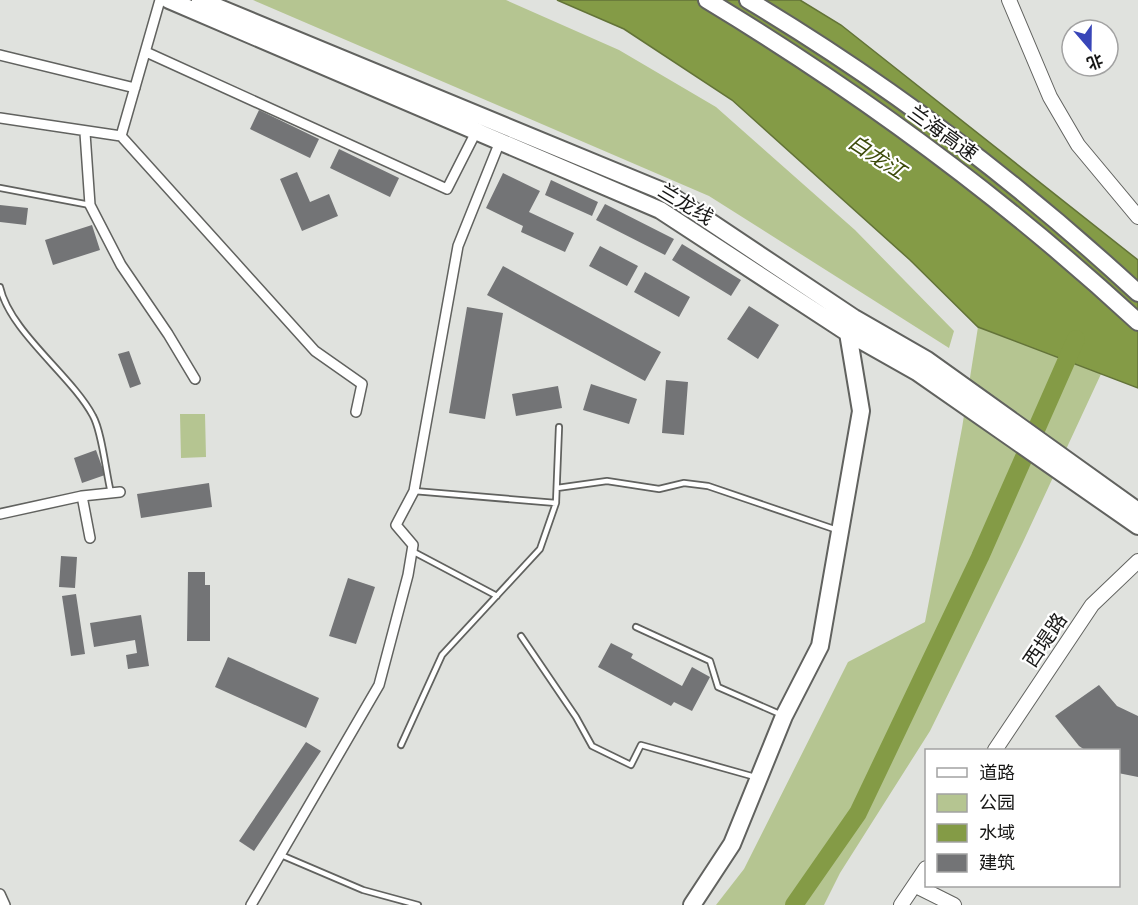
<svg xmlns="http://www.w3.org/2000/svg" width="1138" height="905" viewBox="0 0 1138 905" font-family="'Archivo Narrow','Noto Sans SC',sans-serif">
	<rect width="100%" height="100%" fill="#e0e2de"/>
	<!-- green -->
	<path fill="#b5c591" d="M253,0H506L619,50L716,107L855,230L954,331L949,348L709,196Z
		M978,327L1101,374L1023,542L930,731L840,873L824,905H716L744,869L848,662L925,622L962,428Z
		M180,414H205L206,457L181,458Z"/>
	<!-- water -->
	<path fill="#849b46" stroke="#637338" stroke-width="1.5" d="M557,0H800L841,25L1138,260V388L978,327L910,260L732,100L624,29Z"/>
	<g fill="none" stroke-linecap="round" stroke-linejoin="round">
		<!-- river -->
		<path stroke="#849b46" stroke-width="18" d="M794,905L858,813L980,557L1076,339"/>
	</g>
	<!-- building -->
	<path fill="#737476" d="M259,110L319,139L310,158L250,129Z
		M339,149L399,178L390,197L330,168Z
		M297,172L310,202L329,194L338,216L302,231L280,179Z
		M503,173L540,191L529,212L574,233L565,252L521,232L523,226L486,208Z
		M551,180L598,202L592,216L545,195Z
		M605,204L674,239L665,255L596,220Z
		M0,205L28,208L26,225L0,222Z
		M92,225L100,250L53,265L45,240Z
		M682,244L741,280L731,296L672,260Z
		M600,246L638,266L627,286L589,266Z
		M503,266L661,352L645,381L487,295Z
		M645,272L690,297L679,317L634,292Z
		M749,306L779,325L758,359L727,339Z
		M467,307L503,313L485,419L449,413Z
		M129,351L141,384L130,388L118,354Z
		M666,380L688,382L684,435L662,433Z
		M591,384L637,399L629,424L583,410Z
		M558,386L562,408L516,416L512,394Z
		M96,450L105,475L82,483L74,458Z
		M209,483L212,507L141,518L137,494Z
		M61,556L77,557L75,588L59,587Z
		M188,572H205V585H210V641H187Z
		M348,578L375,587L356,644L329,636Z
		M76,594L85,654L71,656L62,596Z
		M141,615L149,666L128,669L126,655L137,653L135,640L94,647L90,623Z
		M611,643L633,654L631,658L682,686L692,667L710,677L692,711L674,702L671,706L598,667Z
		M228,657L319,698L306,728L215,687Z
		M1099,685L1117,706L1138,716V777L1118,773V750H1085L1079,746L1055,716Z
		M306,742L321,751L254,851L239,841Z"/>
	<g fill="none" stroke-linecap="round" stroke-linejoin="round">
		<defs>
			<path id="lane" d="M0,188L90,205
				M0,287C10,332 72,376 93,416C102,432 106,473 111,493
				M557,488L607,481L659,489L684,483L708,486L837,530
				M414,491L556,503L559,427
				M412,551L497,596
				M636,627L710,661L718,687L782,715
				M521,636L576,717L592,746L631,765L641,745L755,777
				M401,745L442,655L540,549L556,503
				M281,855L363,890L418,905"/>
			<path id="street" d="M146,52L447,189L478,128
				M0,55L135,88
				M0,118L121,136L315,351L362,384L356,412
				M85,133L90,205L121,265L168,334L195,379
				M121,136L160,0
				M82,496L90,538
				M0,514L82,496L120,492
				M0,894L5,905
				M251,905L379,685L408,575L413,545L396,525L414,491L458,246L501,139"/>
			<path id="secondary" d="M1009,0L1050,97L1078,145L1138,217
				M995,750L1092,605L1138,561
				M916,886L954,905
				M901,905L926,868"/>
			<path id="highway" d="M169,0L660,210L848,333L917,372L1138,526
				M200,0L667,193L854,318L927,360L1138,511
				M707,0C861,93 1006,200 1138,322
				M748,0C887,83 1019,183 1138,293
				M692,905L732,844L784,716L820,646L861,411L848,333L851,327"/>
		</defs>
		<!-- lane casing -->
		<use href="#lane" stroke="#61625f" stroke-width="8"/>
		<!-- street casing -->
		<use href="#street" stroke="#61625f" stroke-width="12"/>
		<!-- secondary casing -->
		<use href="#secondary" stroke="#61625f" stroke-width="16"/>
		<!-- highway casing -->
		<use href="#highway" stroke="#61625f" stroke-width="20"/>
		<!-- lane -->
		<use href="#lane" stroke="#fff" stroke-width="4.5"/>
		<!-- street -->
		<use href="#street" stroke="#fff" stroke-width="9"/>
		<!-- secondary -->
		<use href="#secondary" stroke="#fff" stroke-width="14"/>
		<!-- highway -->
		<use href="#highway" stroke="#fff" stroke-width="16"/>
	</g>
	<g text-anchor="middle" stroke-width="4.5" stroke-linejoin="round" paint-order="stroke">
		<!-- street labels -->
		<g font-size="20" fill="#171716" stroke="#fff">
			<text transform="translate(943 133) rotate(36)" y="7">兰海高速</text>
			<text transform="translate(686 204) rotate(31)" y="7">兰龙线</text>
			<text transform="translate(1045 640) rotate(-56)" y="7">西堤路</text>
		</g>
		<!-- water labels -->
		<g font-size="21" font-style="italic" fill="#3d4b0b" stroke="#fff">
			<text transform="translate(877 157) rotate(33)" y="7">白龙江</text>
		</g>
	</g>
	<!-- legend -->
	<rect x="925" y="749" width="195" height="138" fill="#ffffff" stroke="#a2a2a2" stroke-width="1.5"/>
	<rect x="937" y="768" width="30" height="9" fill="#ffffff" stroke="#a2a2a2" stroke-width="1.5"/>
	<text x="979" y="779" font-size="18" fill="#171716">道路</text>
	<rect x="937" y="794" width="30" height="18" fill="#b5c591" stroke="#a2a2a2" stroke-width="1.5"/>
	<text x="979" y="809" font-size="18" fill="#171716">公园</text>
	<rect x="937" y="824" width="30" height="18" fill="#849b46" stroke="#a2a2a2" stroke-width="1.5"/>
	<text x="979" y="839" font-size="18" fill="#171716">水域</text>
	<rect x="937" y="854" width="30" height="18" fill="#737476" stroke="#a2a2a2" stroke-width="1.5"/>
	<text x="979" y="869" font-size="18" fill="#171716">建筑</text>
	<!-- north arrow -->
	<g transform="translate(1090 48) rotate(160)"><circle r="28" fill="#ffffff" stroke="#a2a2a2" stroke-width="1.5"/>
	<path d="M0-4.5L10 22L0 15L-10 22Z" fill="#3845b8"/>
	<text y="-9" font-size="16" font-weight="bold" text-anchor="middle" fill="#171716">北</text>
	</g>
</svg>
